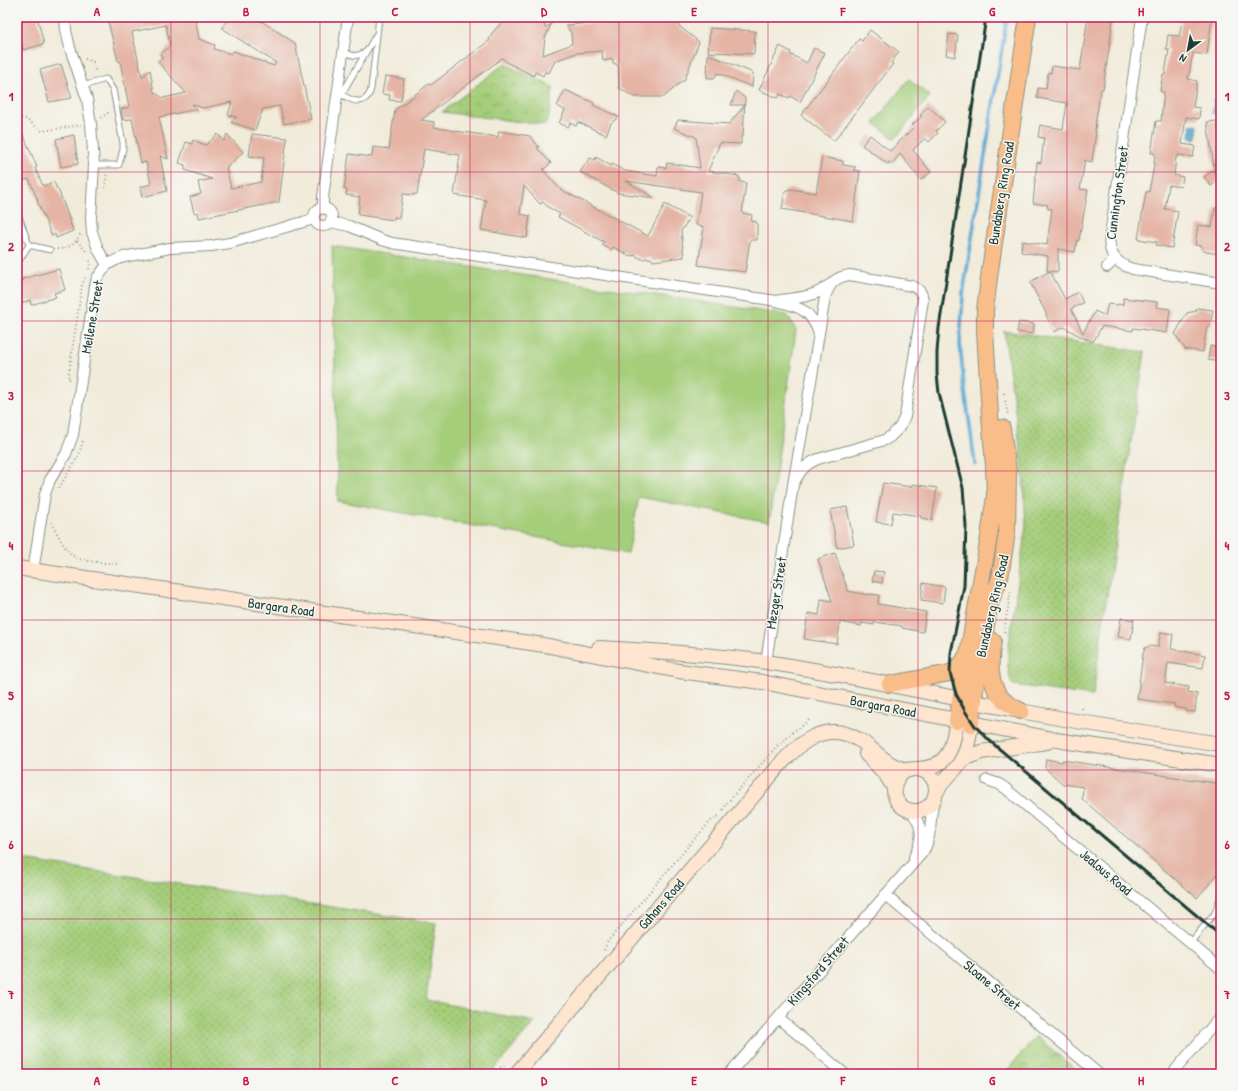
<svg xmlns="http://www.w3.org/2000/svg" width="1238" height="1091" viewBox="0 0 1238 1091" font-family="'Patrick Hand',sans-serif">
	<defs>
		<pattern id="grass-dots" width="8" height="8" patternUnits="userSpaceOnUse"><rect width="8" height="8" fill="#a5ce7a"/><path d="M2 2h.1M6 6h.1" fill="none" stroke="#86a865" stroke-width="1.8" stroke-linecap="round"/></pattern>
		<pattern id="park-crowns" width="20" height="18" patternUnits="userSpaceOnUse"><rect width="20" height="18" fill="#a5ce7a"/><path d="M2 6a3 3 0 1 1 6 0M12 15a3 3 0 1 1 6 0" fill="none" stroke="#86a865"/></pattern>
	</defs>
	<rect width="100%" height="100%" fill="#f6f6f2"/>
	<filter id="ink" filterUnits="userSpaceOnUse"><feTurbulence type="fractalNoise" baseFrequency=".025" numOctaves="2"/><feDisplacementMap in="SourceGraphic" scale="8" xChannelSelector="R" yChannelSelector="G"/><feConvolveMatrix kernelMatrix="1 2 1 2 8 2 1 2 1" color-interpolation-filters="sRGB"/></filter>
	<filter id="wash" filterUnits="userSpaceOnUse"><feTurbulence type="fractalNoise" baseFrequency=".012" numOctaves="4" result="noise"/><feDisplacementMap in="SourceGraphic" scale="16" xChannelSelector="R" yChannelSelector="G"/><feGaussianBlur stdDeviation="0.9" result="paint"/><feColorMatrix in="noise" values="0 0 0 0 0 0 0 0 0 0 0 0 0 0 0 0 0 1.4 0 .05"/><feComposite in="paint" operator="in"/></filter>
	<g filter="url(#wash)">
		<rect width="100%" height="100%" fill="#f1ebda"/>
		<!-- grass -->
		<path fill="url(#grass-dots)" stroke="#628657" d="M1004,331L1145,352L1104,615L1093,696L1014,685L1011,683L1008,667V651L1026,525L1022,461Z
			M17,859L436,923L426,1000L535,1022L490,1074H17Z"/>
		<!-- park -->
		<path fill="url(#park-crowns)" stroke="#628657" d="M504,64L553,87L549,116L545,125L442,112Z
			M1036,1036L1081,1074H1004Z"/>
		<!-- pitch -->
		<path fill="#a5ce7a" stroke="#628657" d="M909,79L930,96L895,139L874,123Z
			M332,246L787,315L796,330L769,522L639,497L628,554L338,501Z"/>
		<!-- water -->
		<path fill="#5baad5" stroke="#3d7484" d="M1214,100L1220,101L1221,103L1219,115L1213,114L1212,113L1214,104L1213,101Z
			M1190,125H1197L1198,127L1196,139L1191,138L1190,137L1191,131Z"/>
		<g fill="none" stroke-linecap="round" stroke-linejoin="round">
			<!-- stream -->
			<path stroke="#5baad5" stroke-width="3.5" d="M975,464L963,376L960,344L963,294L1007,17"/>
		</g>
		<g id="blocks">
			<!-- building -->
			<path fill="#e5b4a4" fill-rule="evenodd" d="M17,17H37L44,44L23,50L17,30Z
				M107,17H195L199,39L215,45L214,49L231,54L233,51L274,66L276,63L222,28L229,17H255L295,43L311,119L284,124L280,106L263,109L255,130L231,122L237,117L228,115L232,102L203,108L192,104L197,109L159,117L168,159L160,156L167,191L142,197L140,187L151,184L146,162L141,163L132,119L123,120L121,109L129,107L120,61H118ZM166,25L170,46L160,55L163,58L158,62L186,93L163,98L154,92L150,70L142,77L132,32Z
				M528,17L544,19L545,28L551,24L545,38L543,55L572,44L571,33L566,25L600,23L599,17H668L699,42L684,81H682L664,97H634L619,88L618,65L613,63V59L603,61L602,51L576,53L555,61L549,73L545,72L543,76L535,72L534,76L508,63L502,58L421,120L434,122V127L455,131L498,137L499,131L530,136L539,147L537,148L551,163L543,170L560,189L648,236L665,204L690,218L681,231L684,257L653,261L651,258L642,259L634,255L633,256L631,255L630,256L613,247L611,250L602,245L604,242L558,217L560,214L548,207L543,202L540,204L524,186L520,214L530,216L527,238L481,230L486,200L454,195L460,155L424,149L417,194H414V195L403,194L399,218L394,217V220L358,215L360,197L346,195L347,190L344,189L349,154L372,157L373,147L389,149L395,110L429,84L431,85L490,40L489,39L492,35L491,34L504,20H521Z
				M1088,17H1113L1109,49L1103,89H1101L1096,118L1095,131H1096L1092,162L1085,160L1080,189L1088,190L1079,240H1077L1075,252L1058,249V272L1050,271L1065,299L1078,292L1083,303L1071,309L1083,333L1095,311L1105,316L1108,304L1118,305V304L1123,305V298L1157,302L1156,307L1170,309L1167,333L1133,328V331L1102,326L1093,342L1086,338L1087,340L1064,327L1054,332L1046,315V313L1030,282L1050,271H1047L1048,256L1021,252L1022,241L1047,245L1052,209L1047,208L1048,205L1033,203L1037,162L1041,163L1044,138L1038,137L1040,125L1063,129L1067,103L1037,98L1038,88L1046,89L1048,72L1051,73L1052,66L1080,70Z
				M1183,17H1212L1207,55L1193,53L1188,79L1197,81L1193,107L1200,108L1199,119L1186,117L1182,144L1195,146L1193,157L1178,155V157H1176L1174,175L1183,177L1181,187L1169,185L1165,209L1178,211L1172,248L1156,245L1157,242L1138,239L1146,192H1149L1154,165L1155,153H1151L1156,121H1161L1164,92L1160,91L1163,74H1165L1169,49H1166L1168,35L1179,36Z
				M710,28L755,31L754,54L708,52Z
				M870,30L899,52L891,63L893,64L834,141L801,115L859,39L862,41Z
				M949,34L958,35L955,57L946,55Z
				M780,46L791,52L790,54L807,63L814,48L825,53L800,102L790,96L789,98L780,94L778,98L759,90Z
				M708,54L753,73L752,87L718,73L714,78H707Z
				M61,64L72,98L49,102L40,70Z
				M385,76L404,79L401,101L389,100L390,95L382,94Z
				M565,90L594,103L593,105L619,117L611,123L606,135L578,122L576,126L570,123L568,127L559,123L565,110L557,106Z
				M736,91L745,98L743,136H741V144L720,143L708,171L739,176V178H740V182L746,183L742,213L752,215L751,221L757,222V240H750L745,272L698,265L704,227L696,225L701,192L626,181L655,198L618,193L580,172L590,158L595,160L596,157L611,166L612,164L625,171L657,176L658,167L666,168L667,163L700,168L696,137L674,128L678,120L729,124L745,105H731Z
				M928,106L945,122L936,131L938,133L929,142L925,138L913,150L931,172L921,180L900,154L892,164L889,162L888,164L862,145L870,135L890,151L914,127L912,125L922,116L920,115Z
				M17,120L37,167L35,168L43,186L54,182L57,189H58L65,207L73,231L56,238L55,234L52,236L37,201H38L29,179L21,182L20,179L17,180Z
				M1217,121L1219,135H1221V178H1219L1220,179L1211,186L1204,177L1213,170L1215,173L1207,122Z
				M218,134L224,141L227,134L243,152L226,168L231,188L261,182L264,158L249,156L252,134L287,138L279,202L199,218L198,212L194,213L190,197L201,194L198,182L212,179L185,170V165L179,163L186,142L192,144L193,140L206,145Z
				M74,135L78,164L61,167L56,139Z
				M822,157L843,161V165L856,167L853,170L860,171L853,221L782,209L785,191L790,189L816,193Z
				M1215,208H1221V254L1206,252L1202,250V246L1195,245L1198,225L1212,227Z
				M59,269L65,290L54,293L56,297L31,305L30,300L19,304L17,298V281L23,280L22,279Z
				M1197,308L1213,310L1210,326H1207L1203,352L1185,349L1175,334L1187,313L1196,311Z
				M1019,322L1034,324L1033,334L1017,332Z
				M1210,346L1221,348V362L1208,360Z
				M883,483L912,487V484L937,488L932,520L921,518V516L893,512L891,524L876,522Z
				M847,507L854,545L837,548L830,510Z
				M835,553L848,591L868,595V594L879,595L878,604L926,612L923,632L902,628V626L875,622L874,625L862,623L861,626L840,622L837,644L804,639L808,613L819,615L821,599L832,601L818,559Z
				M874,571L884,572L882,583L872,581Z
				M923,583L945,587L943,603L921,600Z
				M1121,618L1134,620L1131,639L1118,637Z
				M1161,632L1173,634L1171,649L1205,655L1203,668L1168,663L1165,683L1189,687L1188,692L1197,694L1195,712L1186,711V709L1174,707L1175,704L1137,699L1143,654L1145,648L1150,646L1158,647Z
				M1046,759L1062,762V760L1221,784V870L1197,898L1082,799L1083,787L1063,784L1045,768Z"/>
		</g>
	</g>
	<g filter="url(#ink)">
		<use href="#blocks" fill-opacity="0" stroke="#889487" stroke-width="1"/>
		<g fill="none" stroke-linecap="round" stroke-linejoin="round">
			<defs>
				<path id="lane" d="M344,49C349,57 358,57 365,52
					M83,86L106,79L113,90L123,143V149L119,165H94
					M338,90C341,95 344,96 348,98C359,104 368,101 371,89L379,17
					M340,97L376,35
					M17,211L29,245L17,264
					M29,245L50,250
					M1190,943L1215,913L1221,895"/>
				<path id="street" d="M65,17L66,30L70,48L87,99L91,124L94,165L91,218L92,232L98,249L107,265
					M1142,17L1110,235C1107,253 1116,264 1133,269L1221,283
					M314 217a9 9 0 1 1 18 0a9 9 0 1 1-18 0Z
					M323,209V197L348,17
					M330,222L349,226L382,240L392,243L777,301C800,308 809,308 819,333
					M1107,267L1115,259
					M780,300C797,298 816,297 829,285
					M33,571L45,494L50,480L66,454L73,435L95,286L97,278L107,265L116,260L124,257L170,248L211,246L230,243L314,219
					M766,662L793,485L814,364L825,297C830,283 835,277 850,275L912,286C919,289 922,292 923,300L905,416L900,427L891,436L885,440L818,459C804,465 799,472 793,485
					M987,780L999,784L1005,788L1221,969
					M909,809C923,824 924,838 914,857
					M885,895L1099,1074
					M778,1018L845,1074
					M729,1074L923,852C933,836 929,817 934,800
					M1172,1074L1221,1016"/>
				<path id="secondary" d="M17,568L544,645L679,671L762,682L1063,741L1221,765
					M599,648C655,651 711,654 766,662C852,675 936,695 1021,711C1087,724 1154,734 1221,744
					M866,754C877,765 889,776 895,791
					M963,759L981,752L1047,742
					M918,769C950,767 952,747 957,721
					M894 790a21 21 0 1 1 42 0a21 21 0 1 1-42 0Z
					M935,795C940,783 948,777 956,768C967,755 969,740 971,724
					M516,1074L778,767C799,743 825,720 857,739C864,742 869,747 875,752C886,761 895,769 910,770"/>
				<path id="primary" d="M993,641C991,652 990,662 991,673C994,694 1002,702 1021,711
					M890,684L950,673C958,669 963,663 967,655
					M957,721L962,687L988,543L995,496L994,466L990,415L985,331V310L990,270L1028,17
					M971,724L976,682L990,603L1000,578L1007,532L1008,472L1002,428"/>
			</defs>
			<!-- lane casing -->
			<use href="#lane" stroke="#889487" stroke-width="7"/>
			<!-- street casing -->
			<use href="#street" stroke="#889487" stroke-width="12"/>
			<!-- secondary casing -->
			<use href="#secondary" stroke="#889487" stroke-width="16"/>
			<!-- primary casing -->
			<use href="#primary" stroke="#889487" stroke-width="18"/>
			<!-- path -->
			<path stroke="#889487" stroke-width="2" stroke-dasharray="1 3" stroke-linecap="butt" d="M85,59L93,62L96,73
				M17,118L26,119L42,131L81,125
				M101,118L109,112
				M105,188L107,173
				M77,241L87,252
				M57,249C69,249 77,243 81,232
				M89,269L91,263L89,258
				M70,379H68L82,285L85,278
				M1003,389L1008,416
				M59,488L79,455L83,441
				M52,522L53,526C59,536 65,551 75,557C83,562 108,563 119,564
				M1004,632L1011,589
				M1082,709L1083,705
				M723,810L727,803L778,745L794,731L802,726L810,719
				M604,950L608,941L690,844L712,820L719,816
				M495,1074L500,1068L507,1064"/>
			<!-- lane -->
			<use href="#lane" stroke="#fff" stroke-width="5"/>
			<!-- street -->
			<use href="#street" stroke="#fff" stroke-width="10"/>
			<!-- secondary -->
			<use href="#secondary" stroke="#fde5d0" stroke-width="14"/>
			<!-- primary -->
			<use href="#primary" stroke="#f9bd89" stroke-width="16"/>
			<!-- rail -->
			<path stroke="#1f3d34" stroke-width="3" d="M986,17L939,328L937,352V374L939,393L963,488L966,526L964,586L951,653L950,673L956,694L965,711L975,726L990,741L1221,936"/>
		</g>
	</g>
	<!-- grid -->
	<path fill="none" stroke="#c2185b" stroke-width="1" stroke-opacity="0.55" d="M171,17V1074M320,17V1074M470,17V1074M619,17V1074M768,17V1074M918,17V1074M1067,17V1074M17,172H1221M17,321H1221M17,471H1221M17,620H1221M17,770H1221M17,919H1221"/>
	<g text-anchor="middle" stroke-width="3" stroke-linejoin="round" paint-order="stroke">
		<!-- street labels -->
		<g font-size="14" fill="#1f3d34" stroke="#f6f6f2">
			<text transform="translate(1001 193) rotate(-81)" y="5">Bundaberg Ring Road</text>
			<text transform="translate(1117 193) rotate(-82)" y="5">Cunnington Street</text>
			<text transform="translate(92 317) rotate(-80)" y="5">Meilene Street</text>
			<text transform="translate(776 593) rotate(-81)" y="5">Mezger Street</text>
			<text transform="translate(992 606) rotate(-77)" y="5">Bundaberg Ring Road</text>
			<text transform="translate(281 607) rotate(8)" y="5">Bargara Road</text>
			<text transform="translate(883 706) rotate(11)" y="5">Bargara Road</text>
			<text transform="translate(1106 872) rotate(40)" y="5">Jealous Road</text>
			<text transform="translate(661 904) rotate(-49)" y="5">Gahans Road</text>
			<text transform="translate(818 971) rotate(-49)" y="5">Kingsford Street</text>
			<text transform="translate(992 985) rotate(40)" y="5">Sloane Street</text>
		</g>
	</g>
	<!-- margin -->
	<rect width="1238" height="1091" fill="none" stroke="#f6f6f2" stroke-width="44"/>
	<!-- north arrow -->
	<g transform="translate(1188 50) rotate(212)" stroke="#f6f6f2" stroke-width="3" paint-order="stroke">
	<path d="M0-3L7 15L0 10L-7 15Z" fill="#1f3d34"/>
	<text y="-6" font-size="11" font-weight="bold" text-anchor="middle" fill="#1f3d34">N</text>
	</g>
	<rect x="22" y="22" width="1194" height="1047" fill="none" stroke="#c2185b" stroke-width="1.5"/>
	<g font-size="13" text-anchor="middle" font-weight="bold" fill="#c2185b">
		<text x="97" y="16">A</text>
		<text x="246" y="16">B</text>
		<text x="395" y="16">C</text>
		<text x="544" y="16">D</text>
		<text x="694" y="16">E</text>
		<text x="843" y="16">F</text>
		<text x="992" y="16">G</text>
		<text x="1141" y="16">H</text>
		<text x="11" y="101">1</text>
		<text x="1227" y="101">1</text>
		<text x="11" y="251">2</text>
		<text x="1227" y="251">2</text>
		<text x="11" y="400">3</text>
		<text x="1227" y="400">3</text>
		<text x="11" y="550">4</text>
		<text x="1227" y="550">4</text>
		<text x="11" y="700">5</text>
		<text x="1227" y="700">5</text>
		<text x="11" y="849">6</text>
		<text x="1227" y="849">6</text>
		<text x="11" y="999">7</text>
		<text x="1227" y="999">7</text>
		<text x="97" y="1085">A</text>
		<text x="246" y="1085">B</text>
		<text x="395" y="1085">C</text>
		<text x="544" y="1085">D</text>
		<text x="694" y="1085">E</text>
		<text x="843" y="1085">F</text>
		<text x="992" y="1085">G</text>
		<text x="1141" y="1085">H</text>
	</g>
</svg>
